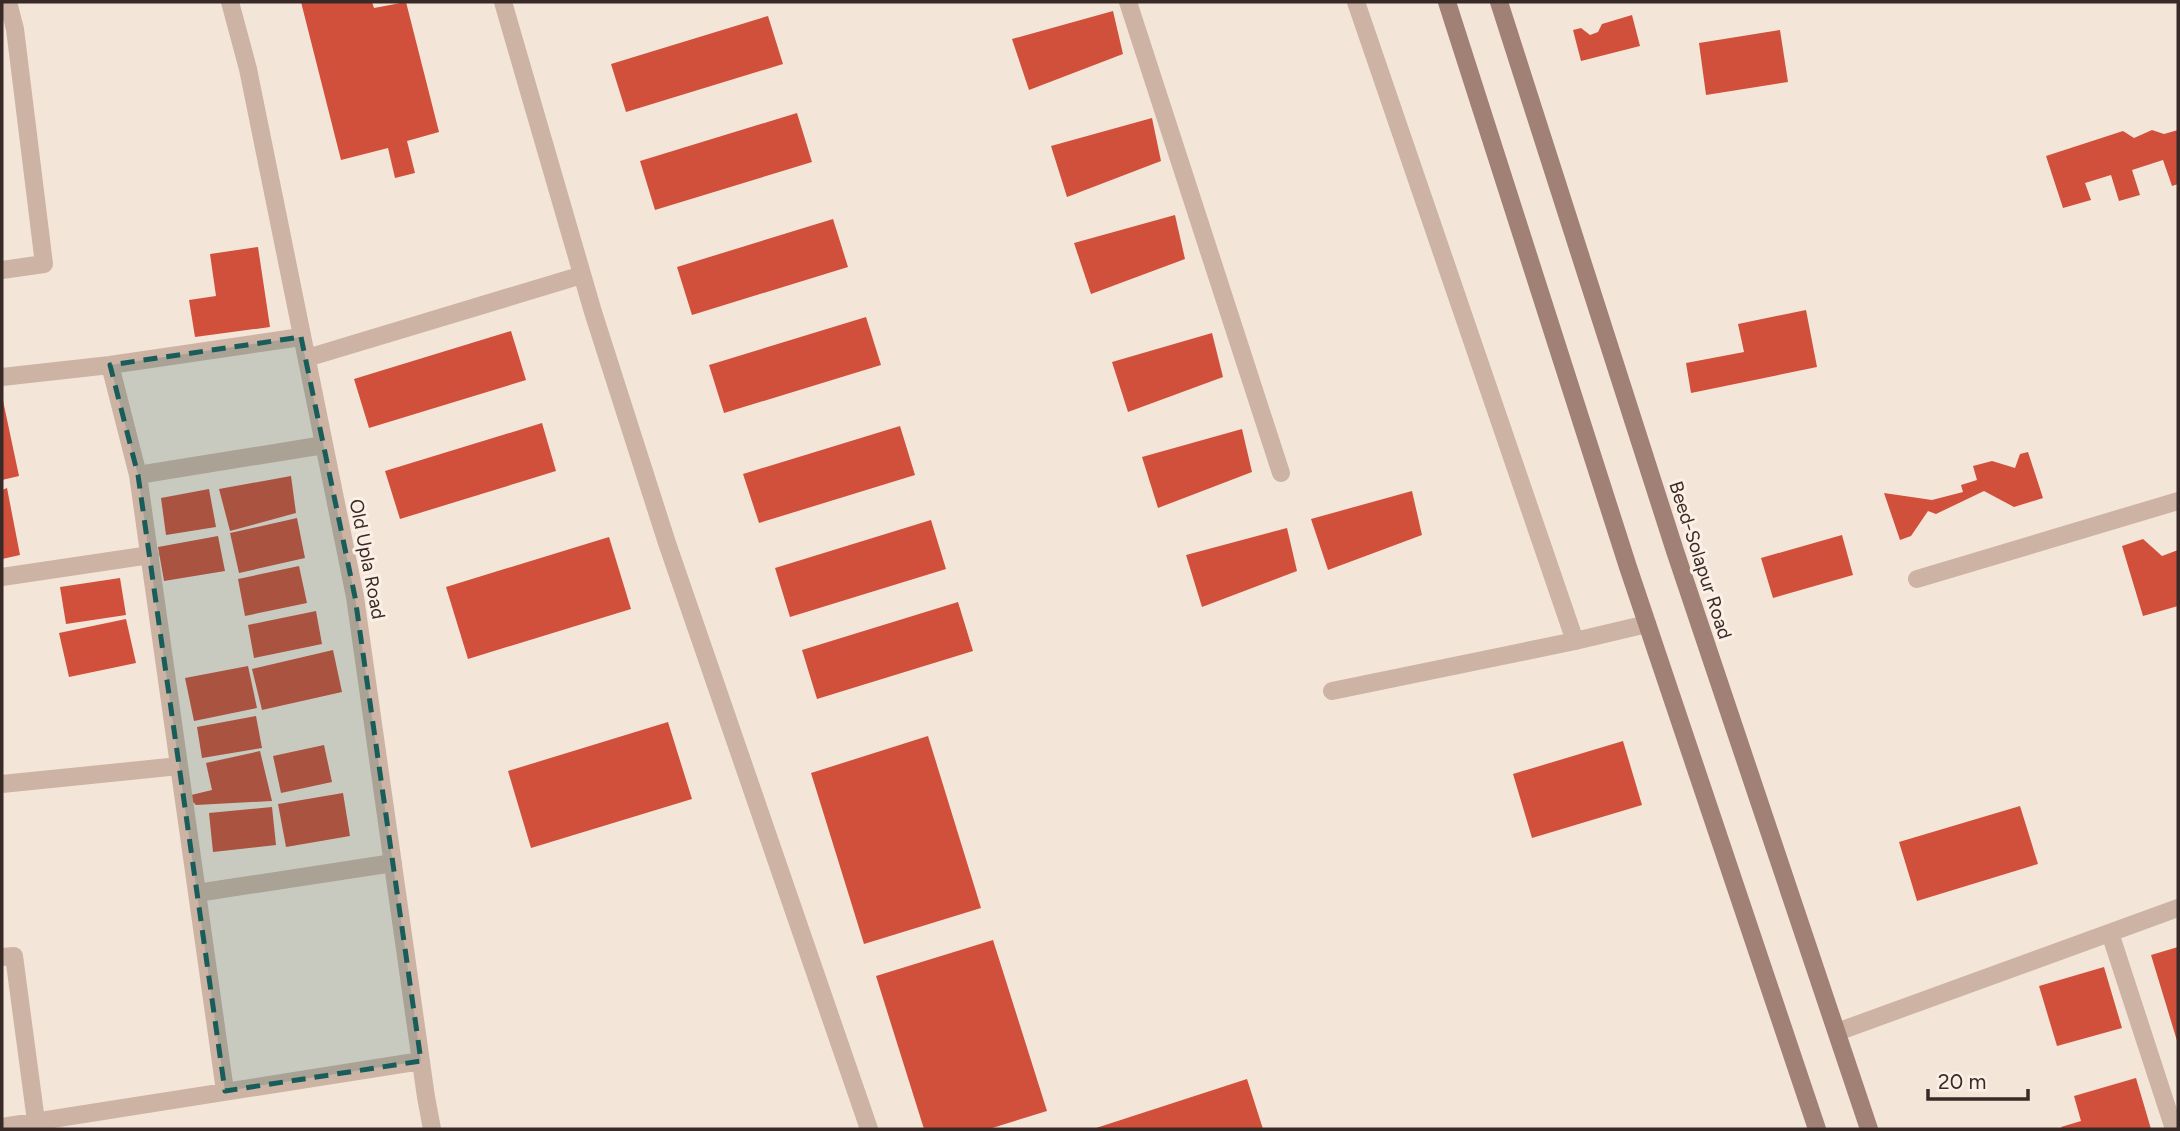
<svg xmlns="http://www.w3.org/2000/svg" width="2180" height="1131" viewBox="0 0 2180 1131" font-family="Figtree,sans-serif">
	<rect width="100%" height="100%" fill="#f4e5d9"/>
	<!-- building -->
	<path fill="#d0503b" d="M301,2H372L374,8L406,2L439,132L407,141L415,173L395,178L388,148L341,160Z
		M1113,11L1123,54L1029,90L1012,39Z
		M1632,15L1640,46L1581,61L1573,30L1581,28L1590,35L1598,32L1602,24Z
		M768,16L783,64L626,112L611,64Z
		M1780,30L1788,82L1706,95L1699,43Z
		M797,113L812,162L655,210L640,161Z
		M1152,118L1161,161L1067,197L1051,146Z
		M2152,130L2164,134L2178,130V184L2172,186L2163,160L2132,170L2140,195L2119,201L2111,175L2085,183L2091,200L2063,208L2046,156L2123,131L2134,138Z
		M1175,215L1185,259L1091,294L1074,243Z
		M833,219L848,267L692,315L677,267Z
		M258,247L270,327L195,337L189,300L216,296L210,254Z
		M1806,310L1817,367L1691,393L1686,363L1744,352L1738,324Z
		M866,317L881,365L724,413L709,365Z
		M511,331L526,380L369,428L354,379Z
		M1212,333L1223,377L1128,412L1112,362Z
		M2,396L19,476L2,480Z
		M542,423L556,471L400,519L385,471Z
		M900,426L915,475L759,523L743,474Z
		M1242,429L1252,472L1158,508L1142,457Z
		M2028,452L2043,498L2014,507L1984,491L1936,514L1928,511L1911,536L1900,540L1884,493L1932,500L1963,492L1961,485L1977,480L1973,466L1992,461L2015,468L2020,454Z
		M291,476L296,513L230,531L219,489Z
		M7,488L20,555L2,559V490Z
		M209,489L216,527L166,535L161,498Z
		M1412,491L1422,535L1328,570L1311,519Z
		M297,518L305,558L239,573L230,533Z
		M931,520L946,569L790,617L775,568Z
		M1287,528L1297,571L1202,607L1186,555Z
		M1842,535L1853,575L1773,598L1761,558Z
		M218,536L225,571L164,581L158,547Z
		M609,537L631,609L468,659L446,587Z
		M2143,539L2162,556L2178,550V606L2143,616L2122,546Z
		M299,566L307,603L245,616L238,579Z
		M120,578L126,615L66,624L60,587Z
		M958,602L973,651L817,699L802,650Z
		M316,611L322,644L254,658L248,625Z
		M126,619L136,663L69,677L59,633Z
		M333,650L342,692L262,710L252,669Z
		M248,666L257,708L194,721L185,678Z
		M256,716L262,748L202,758L197,727Z
		M668,722L692,799L531,848L508,771Z
		M928,736L981,908L864,944L811,773Z
		M1623,741L1642,805L1532,838L1513,774Z
		M324,745L332,782L281,793L273,756Z
		M260,751L272,801L196,805L187,796L212,790L206,763Z
		M343,793L350,836L286,847L278,804Z
		M2020,806L2038,864L1917,901L1899,842Z
		M272,807L276,845L213,852L209,813Z
		M993,940L1047,1111L989,1129H924L876,976Z
		M2178,947V1044L2151,955Z
		M2104,967L2122,1028L2057,1046L2039,986Z
		M2136,1078L2151,1129H2062L2061,1127L2081,1121L2074,1096Z
		M1247,1079L1263,1129H1093Z"/>
	<g fill="none" stroke-linecap="round" stroke-linejoin="round">
		<!-- minor -->
		<path stroke="#cdb3a4" stroke-width="18" d="M230,2L248,69L355,597L426,1097L432,1129
			M503,2L593,312L667,543L869,1129
			M1128,2L1281,473
			M1356,2L1575,641
			M2,270L44,264L15,29L8,2
			M307,358L582,275
			M110,365L138,475
			M2,377L110,365L301,337
			M2,577L150,555
			M1917,579L2178,501
			M1332,691L1575,641L1647,624
			M2,784L179,766
			M197,893L393,863
			M2110,933L2174,1129
			M2,957L14,956L36,1121
			M1837,1032L2178,908
			M225,1091L138,475L324,445
			M2,1127L421,1061"/>
		<!-- secondary -->
		<path stroke="#a18175" stroke-width="18" d="M1447,2L1628,567L1817,1129
			M1499,2L1675,551L1869,1129"/>
	</g>
	<!-- marked area -->
	<path fill="#185d5a" fill-opacity="0.2" stroke="#185d5a" stroke-width="5" stroke-dasharray="14 9" stroke-linejoin="round" d="M301,337L355,597L421,1061L225,1091L138,475L110,365Z"/>
	<g text-anchor="middle" stroke-width="6" stroke-linejoin="round" paint-order="stroke">
		<!-- street labels -->
		<g font-size="19" fill="#382a26" stroke="#fbefe6">
			<text transform="translate(368 559) rotate(79)" y="7">Old Upla Road</text>
			<text transform="translate(1701 560) rotate(72)" y="7">Beed-Solapur Road</text>
		</g>
	</g>
	<!-- border -->
	<rect width="2180" height="1131" fill="none" stroke="#382a26" stroke-width="7"/>
	<!-- scale -->
	<path d="M1928 1089v10h100v-10" fill="none" stroke="#382a26" stroke-width="3.5"/>
	<text x="1938" y="1089" font-size="21" fill="#382a26" stroke="#fbefe6" stroke-width="5" paint-order="stroke">20 m</text>
</svg>
